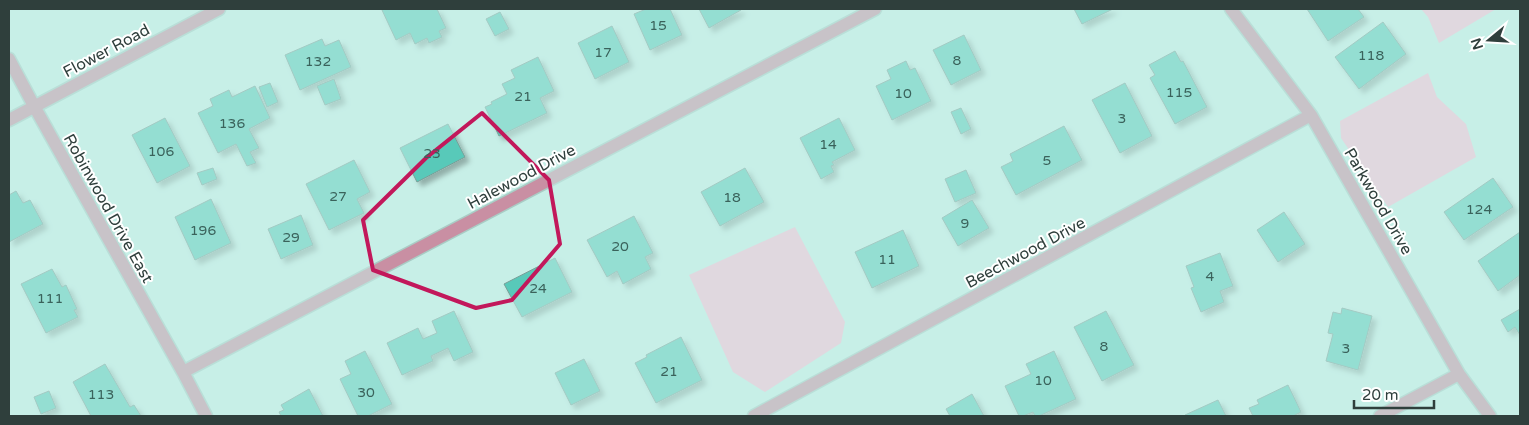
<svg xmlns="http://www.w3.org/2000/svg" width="1529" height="425" viewBox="0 0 1529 425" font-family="'Varela Round',sans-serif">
	<defs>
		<filter id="shadow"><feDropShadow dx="4.5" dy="4.5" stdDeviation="2.5" flood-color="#0004"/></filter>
	</defs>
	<rect width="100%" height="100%" fill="#c7efe7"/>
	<!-- green -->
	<path fill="#ffbdd4" d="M1421,9H1496L1439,43L1428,17Z
		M1428,73L1437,97L1466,124L1476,157L1388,207L1341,138L1340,121Z
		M795,227L845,322L841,343L765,392L733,372L689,275Z"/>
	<!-- building -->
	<path fill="#59c9b9" stroke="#789e97" filter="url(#shadow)" d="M385,9H437L446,28L439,31L442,37L429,43L427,38L415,44L410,33L396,40L382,10Z
		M646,9H670L682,35L650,50L634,14Z
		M699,9H740L741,10L709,28Z
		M1074,9H1113L1082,24Z
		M1307,9H1358L1364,17L1328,41Z
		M500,12L509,29L495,36L486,19Z
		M1383,22L1406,54L1359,89L1335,57Z
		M612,26L629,62L595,79L578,43Z
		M964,35L981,70L951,85L933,50Z
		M322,39L325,46L339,40L351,67L300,90L285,55Z
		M1175,51L1181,62L1183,61L1207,107L1175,124L1150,78L1155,75L1149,65Z
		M538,57L554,91L540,98L547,113L499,136L485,107L492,104L491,102L507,94L502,84L515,78L511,70Z
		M906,61L910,70L915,68L931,101L892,120L876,86L891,79L887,70Z
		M334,79L341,99L325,105L317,86Z
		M270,83L278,102L267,107L259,87Z
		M1125,83L1152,136L1120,153L1092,100Z
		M255,86L270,118L249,129L259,148L250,152L256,163L247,166L236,144L218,153L198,113L213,106L210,99L229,90L232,97Z
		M961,108L971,129L961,134L951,112Z
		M165,118L190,166L157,183L132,135Z
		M839,118L855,150L832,162L834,165L831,166L834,172L821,179L800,138Z
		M448,124L465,157L417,182L400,148Z
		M1064,126L1082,160L1016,195L1001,167L1013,161L1010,154Z
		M354,160L370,192L357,199L364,213L329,230L306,184Z
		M213,168L217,179L202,185L197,173Z
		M745,168L764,202L720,226L701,192Z
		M966,170L976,193L955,202L945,179Z
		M1493,178L1513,207L1464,240L1444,212Z
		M16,191L23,203L30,200L43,224L9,242V195Z
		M211,199L231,243L195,260L175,217Z
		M972,200L989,228L958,246L942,218Z
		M1284,212L1305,244L1278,262L1257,230Z
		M301,215L313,245L281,259L268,229Z
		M634,216L653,253L645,257L651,269L623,284L617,271L607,277L587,240Z
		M903,230L919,266L872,288L855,252Z
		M1520,232V275L1498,291L1478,261Z
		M1220,253L1233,286L1220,291L1224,302L1201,312L1191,288L1194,287L1186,266Z
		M555,258L572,292L522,317L504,284Z
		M52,269L62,287L66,285L77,309L74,310L78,317L46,333L21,284Z
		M1342,308L1372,316L1358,370L1326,361L1333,334L1328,333L1333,312L1341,314Z
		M1520,309V335L1515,327L1508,332L1501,320Z
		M454,311L473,352L454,361L448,348L431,356L433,361L402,375L387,343L418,328L423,339L437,333L432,321Z
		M1106,311L1134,365L1102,381L1074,327Z
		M681,337L702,380L656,403L635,363L647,357L646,355Z
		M365,351L392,404L368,416H358L340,379L351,374L345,361Z
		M1054,351L1076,399L1039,416H1035L1033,412L1023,416H1019L1005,386L1031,374L1026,364Z
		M584,359L600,391L571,405L555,373Z
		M105,364L130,407L134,405L141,416H91L73,382Z
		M1288,385L1301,412L1293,416H1253L1249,408L1259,404L1257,400Z
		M309,389L323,416H281L279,412L284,410L281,405Z
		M49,391L56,408L41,414L34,397Z
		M972,394L984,416H950L946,409Z
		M1218,400L1226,416H1186L1185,415Z"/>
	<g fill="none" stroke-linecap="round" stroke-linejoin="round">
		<defs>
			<path id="minor" d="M1231,9L1311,115L1459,374L1490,416
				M9,59L34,106L183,372L206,416
				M9,120L219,9
				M183,372L875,9
				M754,416L1311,115
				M1380,416L1459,374"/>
		</defs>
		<!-- minor casing -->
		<use href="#minor" stroke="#a9ccc5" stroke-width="15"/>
		<!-- minor -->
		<use href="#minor" stroke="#c98fa3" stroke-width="12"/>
	</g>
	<!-- marked area -->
	<path d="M0 0H1529V425H0ZM482,113L549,180L560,244L512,300L476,308L373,270L363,220L426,158Z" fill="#c7efe7" fill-opacity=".55" fill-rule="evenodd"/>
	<path fill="none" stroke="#c2185b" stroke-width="4" stroke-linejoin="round" d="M482,113L549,180L560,244L512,300L476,308L373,270L363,220L426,158Z"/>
	<g text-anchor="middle" stroke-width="4" stroke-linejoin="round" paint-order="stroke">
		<!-- number labels -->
		<g font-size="14" fill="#3a625b">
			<text x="658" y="30">15</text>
			<text x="603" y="57">17</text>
			<text x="1371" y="60">118</text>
			<text x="957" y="65">8</text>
			<text x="318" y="66">132</text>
			<text x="1179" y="97">115</text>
			<text x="903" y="98">10</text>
			<text x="523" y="101">21</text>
			<text x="1122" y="123">3</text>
			<text x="232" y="128">136</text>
			<text x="828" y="149">14</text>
			<text x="161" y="156">106</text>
			<text x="432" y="158">23</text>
			<text x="1047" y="165">5</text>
			<text x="338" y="201">27</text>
			<text x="732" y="202">18</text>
			<text x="1479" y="214">124</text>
			<text x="965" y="228">9</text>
			<text x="203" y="235">196</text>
			<text x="291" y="242">29</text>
			<text x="620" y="251">20</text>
			<text x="887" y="264">11</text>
			<text x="1210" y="281">4</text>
			<text x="538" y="293">24</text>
			<text x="50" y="303">111</text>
			<text x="1104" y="351">8</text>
			<text x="1346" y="353">3</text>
			<text x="669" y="376">21</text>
			<text x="1043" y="385">10</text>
			<text x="366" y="397">30</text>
			<text x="101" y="399">113</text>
		</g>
		<!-- street labels -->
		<g font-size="16" fill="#2f3f3c" stroke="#fff">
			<text transform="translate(106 50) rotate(-28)" y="6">Flower Road</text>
			<text transform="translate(521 176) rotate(-28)" y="6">Halewood Drive</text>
			<text transform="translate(1379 201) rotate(60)" y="6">Parkwood Drive</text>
			<text transform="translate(109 208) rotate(61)" y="6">Robinwood Drive East</text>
			<text transform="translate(1025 252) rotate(-28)" y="6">Beechwood Drive</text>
		</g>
	</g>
	<!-- border -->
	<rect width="1529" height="425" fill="none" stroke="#2f3f3c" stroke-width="20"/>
	<!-- north arrow -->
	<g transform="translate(1489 40) rotate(252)" stroke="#ffffff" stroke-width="4" paint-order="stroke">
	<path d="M0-4L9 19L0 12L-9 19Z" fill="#2f3f3c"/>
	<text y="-8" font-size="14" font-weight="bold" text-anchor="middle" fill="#2f3f3c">N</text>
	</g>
	<!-- scale -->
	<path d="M1354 400v8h80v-8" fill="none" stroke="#2f3f3c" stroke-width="2.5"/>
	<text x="1362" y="400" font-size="15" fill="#2f3f3c" stroke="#ffffff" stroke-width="4" paint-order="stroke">20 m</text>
</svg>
